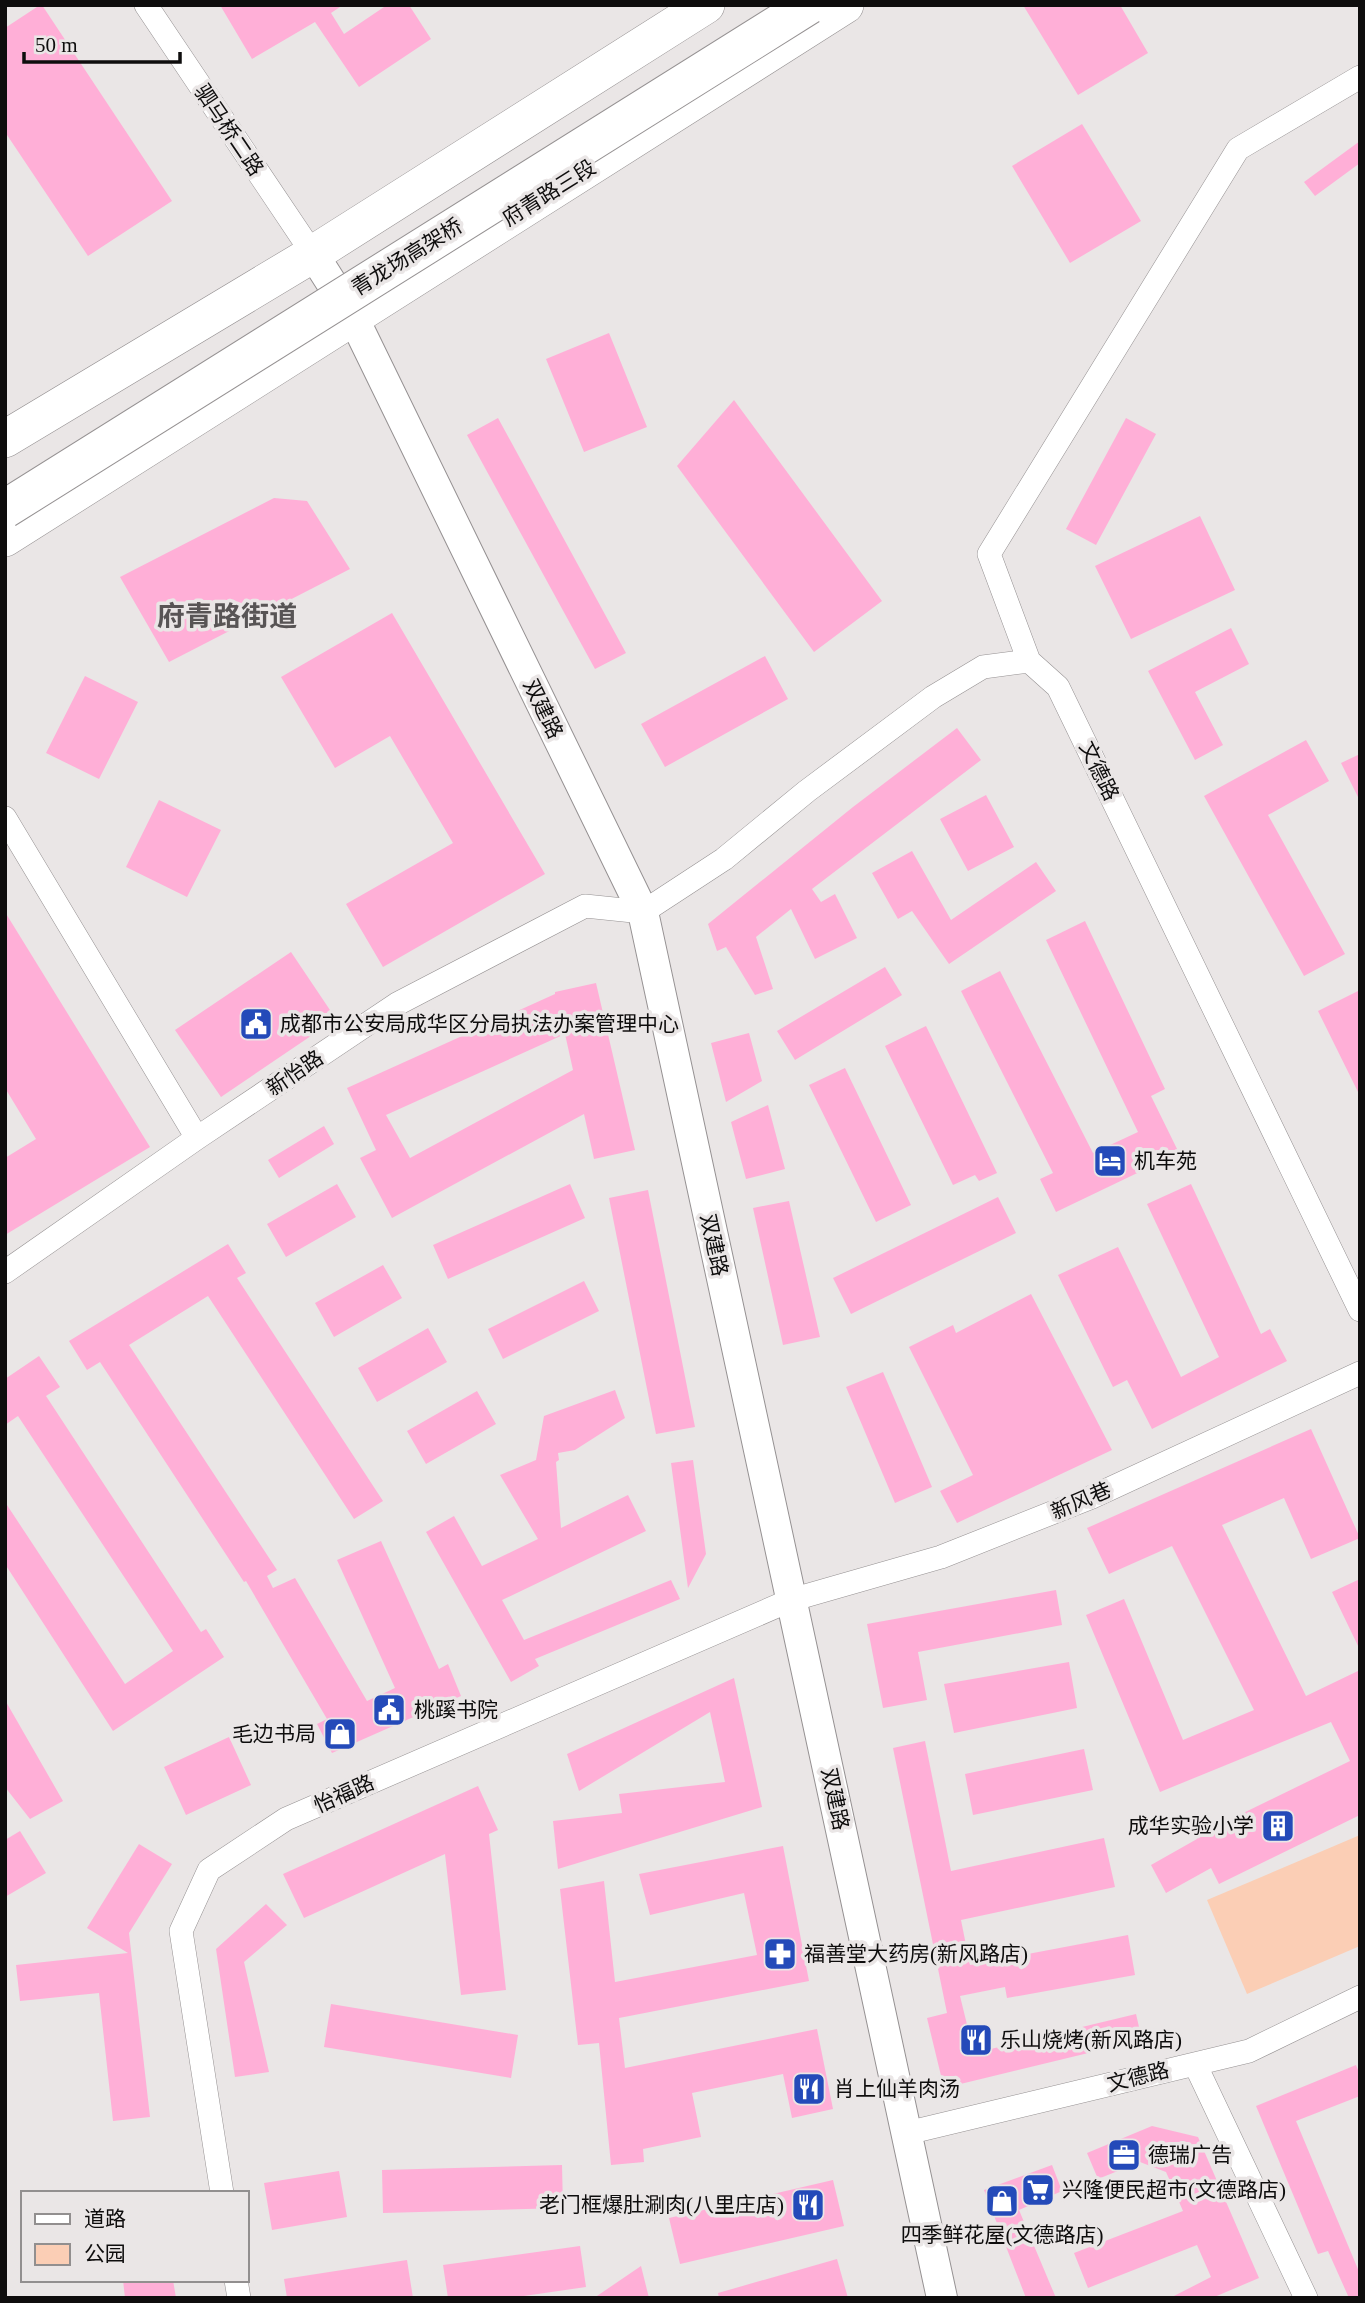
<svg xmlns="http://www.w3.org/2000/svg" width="1365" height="2303" viewBox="0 0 1365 2303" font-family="'Times New Roman','Noto Sans SC',serif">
	<rect width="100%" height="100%" fill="#eae6e6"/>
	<!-- green -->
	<path fill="#fbceb5" d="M1360,1835V1946L1247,1994L1207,1900Z"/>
	<!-- building -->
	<path fill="#ffafd7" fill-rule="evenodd" d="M40,5H42L172,201L88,256L5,132V28Z
		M220,5H343L331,13L344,34L387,5H409L431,39L359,87L315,22L252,59Z
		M1023,5H1120L1148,53L1078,95Z
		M1082,124L1141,221L1070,263L1012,166Z
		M1360,141V163L1315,196L1304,182Z
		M609,333L647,427L584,452L546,359Z
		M734,400L882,601L814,652L677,466Z
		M498,418L626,653L595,669L467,435Z
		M1126,418L1156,434L1096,545L1066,529Z
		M274,498L307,501L350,569L169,662L120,577Z
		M1200,516L1235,590L1131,639L1095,566Z
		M392,613L545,874L383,967L346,904L453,843L390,736L335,768L281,677Z
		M1231,628L1249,664L1195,692L1223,745L1195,760L1148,671Z
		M765,656L788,699L665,767L641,724Z
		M85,676L138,702L99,779L46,753Z
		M957,728L981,760L812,889L821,902L835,894L857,938L815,959L791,909L756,937L773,989L755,995L726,947L717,951L708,924L853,807Z
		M1306,740L1329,781L1268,815L1345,954L1304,976L1204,796Z
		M1360,754V801L1341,763Z
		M986,795L1014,847L968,871L940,819Z
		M159,800L221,830L187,897L126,867Z
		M912,851L951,920L1036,862L1056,891L949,964L912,911L898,919L872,873Z
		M5,912L150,1147L5,1235V1158L36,1139L5,1088Z
		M1085,921L1165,1089L1151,1096L1179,1153L1056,1212L1040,1179L1053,1173L961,991L1000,971L1093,1153L1138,1132L1046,940Z
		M291,952L336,1019L221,1097L175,1030Z
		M885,967L902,995L795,1060L777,1031Z
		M596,983L635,1150L594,1159L584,1114L392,1218L360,1158L376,1150L347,1088L555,994V992ZM565,1034L573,1070L410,1158L386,1115Z
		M1360,990V1096L1318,1011Z
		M926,1026L997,1173L979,1181L975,1175L953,1185L885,1046Z
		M749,1033L762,1081L726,1102L711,1043Z
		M845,1068L911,1205L876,1222L809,1085Z
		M768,1105L785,1169L746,1179L731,1122Z
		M324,1126L334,1144L279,1178L268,1160Z
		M337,1184L356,1217L286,1257L267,1224Z
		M570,1184L585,1218L448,1279L433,1245Z
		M1191,1184L1261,1334L1270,1329L1287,1361L1152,1429L1127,1380L1113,1387L1058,1275L1118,1247L1181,1377L1219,1357L1147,1204Z
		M648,1190L695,1427L656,1434L609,1198Z
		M998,1197L1016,1233L851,1314L833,1278Z
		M789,1201L820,1337L783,1345L753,1208Z
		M228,1244L246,1273L237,1278L383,1501L354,1519L208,1296L129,1345L277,1570L267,1576L273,1588L295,1578L367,1701L395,1688L337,1560L381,1541L439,1669L448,1664L461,1696L332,1753L317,1724L327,1719L246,1581L244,1582L100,1362L87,1370L69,1341Z
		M383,1265L402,1298L334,1337L315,1303Z
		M584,1281L599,1311L503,1359L488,1329Z
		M1031,1294L1112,1450L957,1523L940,1491L973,1475L909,1347L953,1325L956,1333Z
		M428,1328L447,1362L377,1402L358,1368Z
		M39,1356L60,1387L46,1396L201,1632L206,1629L224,1657L113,1731L5,1564V1502L125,1684L173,1651L18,1416L5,1425V1379Z
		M883,1372L932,1487L895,1503L846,1387Z
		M615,1390L625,1418L575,1450L558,1453L559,1460L556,1462L561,1528L628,1495L646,1531L502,1600L524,1640L671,1580L680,1599L535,1659L539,1666L511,1682L426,1532L454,1516L482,1566L538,1539L500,1475L536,1460L544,1416Z
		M477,1391L496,1424L426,1464L407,1431Z
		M1311,1429L1360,1538L1311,1559L1284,1498L1222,1525L1306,1696L1360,1670V1815L1219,1884L1211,1868L1166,1893L1151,1865L1197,1839L1196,1836L1350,1761L1331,1722L1160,1792L1086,1615L1124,1599L1183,1740L1254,1710L1172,1546L1109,1574L1087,1528Z
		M693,1460L706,1554L688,1588L671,1463Z
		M1360,1579V1650L1332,1592Z
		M1056,1590L1062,1625L918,1652L927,1700L883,1708L867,1624Z
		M1069,1662L1077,1708L954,1733L944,1684Z
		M734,1678L762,1807L558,1869L553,1821L622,1813L619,1794L725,1782L710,1712L579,1791L567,1754Z
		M5,1700L63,1801L30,1819L5,1787Z
		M229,1737L251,1785L186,1815L164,1767Z
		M925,1741L951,1871L1104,1838L1115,1887L961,1920L970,1965L1128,1935L1135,1975L1007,1998L1005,1987L960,1996L974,2053L1136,2014L1142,2040L944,2088L927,2018L947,2013L893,1748Z
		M1084,1749L1093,1790L973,1815L965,1774Z
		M478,1786L498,1830L489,1834L506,1990L461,1995L445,1854L304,1918L283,1874Z
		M20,1831L46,1873L5,1897V1840Z
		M139,1844L172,1864L129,1933L150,2117L113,2121L99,1993L20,2001L16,1965L128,1953L87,1928Z
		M783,1846L809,1981L619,2018L625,2068L817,2029L833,2109L792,2118L783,2074L692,2093L701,2137L643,2149L644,2162L611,2165L599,2043L578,2045L560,1889L604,1881L615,1982L757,1955L744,1893L650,1915L639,1874Z
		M266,1904L287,1925L244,1962L269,2072L235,2077L216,1949Z
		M331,2004L518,2035L511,2078L324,2047Z
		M1356,2065L1360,2075V2096L1296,2121L1360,2274V2298H1349L1328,2251L1318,2254L1256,2106Z
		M1152,2126L1198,2137L1259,2278L1212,2298H1170L1211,2277L1197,2245L1088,2288L1074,2253L1183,2211L1166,2172L1140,2162L1098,2179L1087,2153Z
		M562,2165L563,2208L383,2213L382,2170Z
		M1052,2165L1062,2191L1019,2210L1056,2298H1026L984,2190Z
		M339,2171L347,2217L272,2230L264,2183Z
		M833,2180L844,2226L680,2264L669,2218Z
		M580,2246L586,2287L510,2298H448L443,2265Z
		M837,2259L848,2298H719L718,2293Z
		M407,2260L413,2298H287L284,2279Z
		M641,2266L649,2298H594Z
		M123,2280H173L176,2298H125Z"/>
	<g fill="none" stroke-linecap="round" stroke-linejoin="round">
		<defs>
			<path id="minor" d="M146,5L313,254
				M1029,661L989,554L1238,149L1360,77
				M5,818L197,1138
				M5,1272L197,1138L397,1004L585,906L643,912L724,859L807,791L933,697L983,667L1029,661L1058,687L1360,1310
				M1195,2064L1306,2298
				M907,2133L1249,2051L1360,1997
				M222,2193L181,1931L209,1870L286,1819L791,1600L941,1557L1092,1497L1360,1373
				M236,2280L239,2298"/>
			<path id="tertiary" d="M313,254L353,317L643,912L942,2298"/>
			<path id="primary" d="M5,439L313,254L706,5
				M5,538L845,5"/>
		</defs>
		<!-- minor casing -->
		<use href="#minor" stroke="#959192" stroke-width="24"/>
		<!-- tertiary casing -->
		<use href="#tertiary" stroke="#959192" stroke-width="32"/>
		<!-- primary casing -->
		<use href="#primary" stroke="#959192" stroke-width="38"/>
		<!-- minor -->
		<use href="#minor" stroke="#fff" stroke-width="23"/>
		<!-- tertiary -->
		<use href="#tertiary" stroke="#fff" stroke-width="30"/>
		<!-- primary -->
		<use href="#primary" stroke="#fff" stroke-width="37"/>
		<defs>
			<path id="trunk-bridge" d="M5,509L809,5"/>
		</defs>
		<!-- trunk-bridge casing -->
		<use href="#trunk-bridge" stroke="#959192" stroke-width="40" stroke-linecap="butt"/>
		<!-- trunk-bridge -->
		<use href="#trunk-bridge" stroke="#fff" stroke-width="38"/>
	</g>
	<!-- icons -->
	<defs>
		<symbol id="civic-square" viewBox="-11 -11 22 22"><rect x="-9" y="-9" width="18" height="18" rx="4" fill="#244ab9" stroke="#eae6e6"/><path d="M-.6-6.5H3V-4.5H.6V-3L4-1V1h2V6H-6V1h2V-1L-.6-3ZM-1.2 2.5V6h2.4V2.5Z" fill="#fff"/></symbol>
		<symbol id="hotel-square" viewBox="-11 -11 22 22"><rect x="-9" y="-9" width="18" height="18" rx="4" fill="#244ab9" stroke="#eae6e6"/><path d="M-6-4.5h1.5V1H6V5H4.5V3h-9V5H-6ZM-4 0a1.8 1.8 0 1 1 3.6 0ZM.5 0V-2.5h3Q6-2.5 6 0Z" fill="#fff"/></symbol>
		<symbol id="shop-square" viewBox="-11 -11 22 22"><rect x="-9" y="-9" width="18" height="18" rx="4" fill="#244ab9" stroke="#eae6e6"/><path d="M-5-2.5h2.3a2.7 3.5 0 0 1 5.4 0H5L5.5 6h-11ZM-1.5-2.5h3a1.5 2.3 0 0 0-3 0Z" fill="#fff"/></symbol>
		<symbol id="building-square" viewBox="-11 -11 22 22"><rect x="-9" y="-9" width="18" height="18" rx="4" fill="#244ab9" stroke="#eae6e6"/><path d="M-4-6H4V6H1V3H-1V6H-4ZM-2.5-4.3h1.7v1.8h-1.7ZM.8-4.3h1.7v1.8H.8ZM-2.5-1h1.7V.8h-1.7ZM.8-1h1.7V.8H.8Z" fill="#fff"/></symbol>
		<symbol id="pharmacy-square" viewBox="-11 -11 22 22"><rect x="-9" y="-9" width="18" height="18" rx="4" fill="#244ab9" stroke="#eae6e6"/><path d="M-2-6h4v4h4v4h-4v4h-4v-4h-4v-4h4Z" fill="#fff"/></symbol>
		<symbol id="restaurant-square" viewBox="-11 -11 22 22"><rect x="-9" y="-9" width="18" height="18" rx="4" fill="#244ab9" stroke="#eae6e6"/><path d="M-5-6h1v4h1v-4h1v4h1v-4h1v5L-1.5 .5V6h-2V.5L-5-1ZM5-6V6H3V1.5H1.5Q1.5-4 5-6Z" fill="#fff"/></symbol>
		<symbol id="office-square" viewBox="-11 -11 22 22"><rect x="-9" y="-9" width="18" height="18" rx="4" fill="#244ab9" stroke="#eae6e6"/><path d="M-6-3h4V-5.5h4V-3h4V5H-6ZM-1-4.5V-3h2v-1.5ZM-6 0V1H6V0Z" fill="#fff"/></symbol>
		<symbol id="supermarket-square" viewBox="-11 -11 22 22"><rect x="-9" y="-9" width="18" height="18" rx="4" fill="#244ab9" stroke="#eae6e6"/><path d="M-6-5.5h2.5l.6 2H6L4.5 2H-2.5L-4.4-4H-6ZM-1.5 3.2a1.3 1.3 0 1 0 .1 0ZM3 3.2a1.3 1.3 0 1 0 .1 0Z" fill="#fff"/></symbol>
	</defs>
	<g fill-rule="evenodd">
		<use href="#civic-square" x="237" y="1005" width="38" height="38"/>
		<use href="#hotel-square" x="1091" y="1142" width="38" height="38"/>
		<use href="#civic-square" x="370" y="1691" width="38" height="38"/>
		<use href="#shop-square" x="321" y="1715" width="38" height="38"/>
		<use href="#building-square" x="1259" y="1807" width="38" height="38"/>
		<use href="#pharmacy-square" x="761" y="1935" width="38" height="38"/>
		<use href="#restaurant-square" x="957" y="2021" width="38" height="38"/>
		<use href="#restaurant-square" x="790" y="2070" width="38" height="38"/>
		<use href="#office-square" x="1105" y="2136" width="38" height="38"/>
		<use href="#supermarket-square" x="1019" y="2171" width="38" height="38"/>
		<use href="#shop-square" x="983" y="2182" width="38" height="38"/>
		<use href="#restaurant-square" x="789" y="2186" width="38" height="38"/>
	</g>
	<g text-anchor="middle" stroke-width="7" stroke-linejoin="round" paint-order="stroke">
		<!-- street labels -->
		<g font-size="21" fill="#0e0d0d" stroke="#eae6e6">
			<text transform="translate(229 130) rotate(56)" y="7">驷马桥二路</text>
			<text transform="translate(549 193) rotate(-32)" y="7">府青路三段</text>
			<text transform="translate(407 257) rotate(-32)" y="7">青龙场高架桥</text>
			<text transform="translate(543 709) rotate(64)" y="7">双建路</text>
			<text transform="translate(1099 771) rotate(64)" y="7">文德路</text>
			<text transform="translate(295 1073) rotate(-34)" y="7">新怡路</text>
			<text transform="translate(714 1245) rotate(78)" y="7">双建路</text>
			<text transform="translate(1081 1501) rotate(-23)" y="7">新风巷</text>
			<text transform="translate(344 1794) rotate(-24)" y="7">怡福路</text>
			<text transform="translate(835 1799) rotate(78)" y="7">双建路</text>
			<text transform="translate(1138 2077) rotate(-14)" y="7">文德路</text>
		</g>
		<!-- poi labels -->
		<g font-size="21" fill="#0e0d0d" stroke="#eae6e6" text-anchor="start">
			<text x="280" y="1031">成都市公安局成华区分局执法办案管理中心</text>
			<text x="1134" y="1168">机车苑</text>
			<text x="414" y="1717">桃蹊书院</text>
			<text x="316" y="1741" text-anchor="end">毛边书局</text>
			<text x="1254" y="1833" text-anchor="end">成华实验小学</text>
			<text x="804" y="1961">福善堂大药房(新风路店)</text>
			<text x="1000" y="2047">乐山烧烤(新风路店)</text>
			<text x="834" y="2096">肖上仙羊肉汤</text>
			<text x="1148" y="2162">德瑞广告</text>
			<text x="1062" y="2197">兴隆便民超市(文德路店)</text>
			<text x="784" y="2212" text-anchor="end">老门框爆肚涮肉(八里庄店)</text>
			<text x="1002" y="2242" text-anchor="middle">四季鲜花屋(文德路店)</text>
		</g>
		<!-- district labels -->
		<g font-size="28" font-weight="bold" fill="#585455" stroke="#eae6e6">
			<text x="227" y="626">府青路街道</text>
		</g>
	</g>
	<!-- border -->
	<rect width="1365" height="2303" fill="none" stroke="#0e0d0d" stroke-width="14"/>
	<!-- legend -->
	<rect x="21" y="2191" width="228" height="91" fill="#eae6e6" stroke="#928f8f" stroke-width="2"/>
	<rect x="35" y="2214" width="35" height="10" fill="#ffffff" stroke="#928f8f" stroke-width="2"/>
	<text x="84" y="2226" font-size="21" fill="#0e0d0d">道路</text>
	<rect x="35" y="2244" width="35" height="21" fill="#fbceb5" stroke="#928f8f" stroke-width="2"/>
	<text x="84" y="2261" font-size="21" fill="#0e0d0d">公园</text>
	<!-- scale -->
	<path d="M24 52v10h156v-10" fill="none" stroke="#0e0d0d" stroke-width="3.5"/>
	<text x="35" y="52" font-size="21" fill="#0e0d0d" stroke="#eae6e6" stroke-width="5" paint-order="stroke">50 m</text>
</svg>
